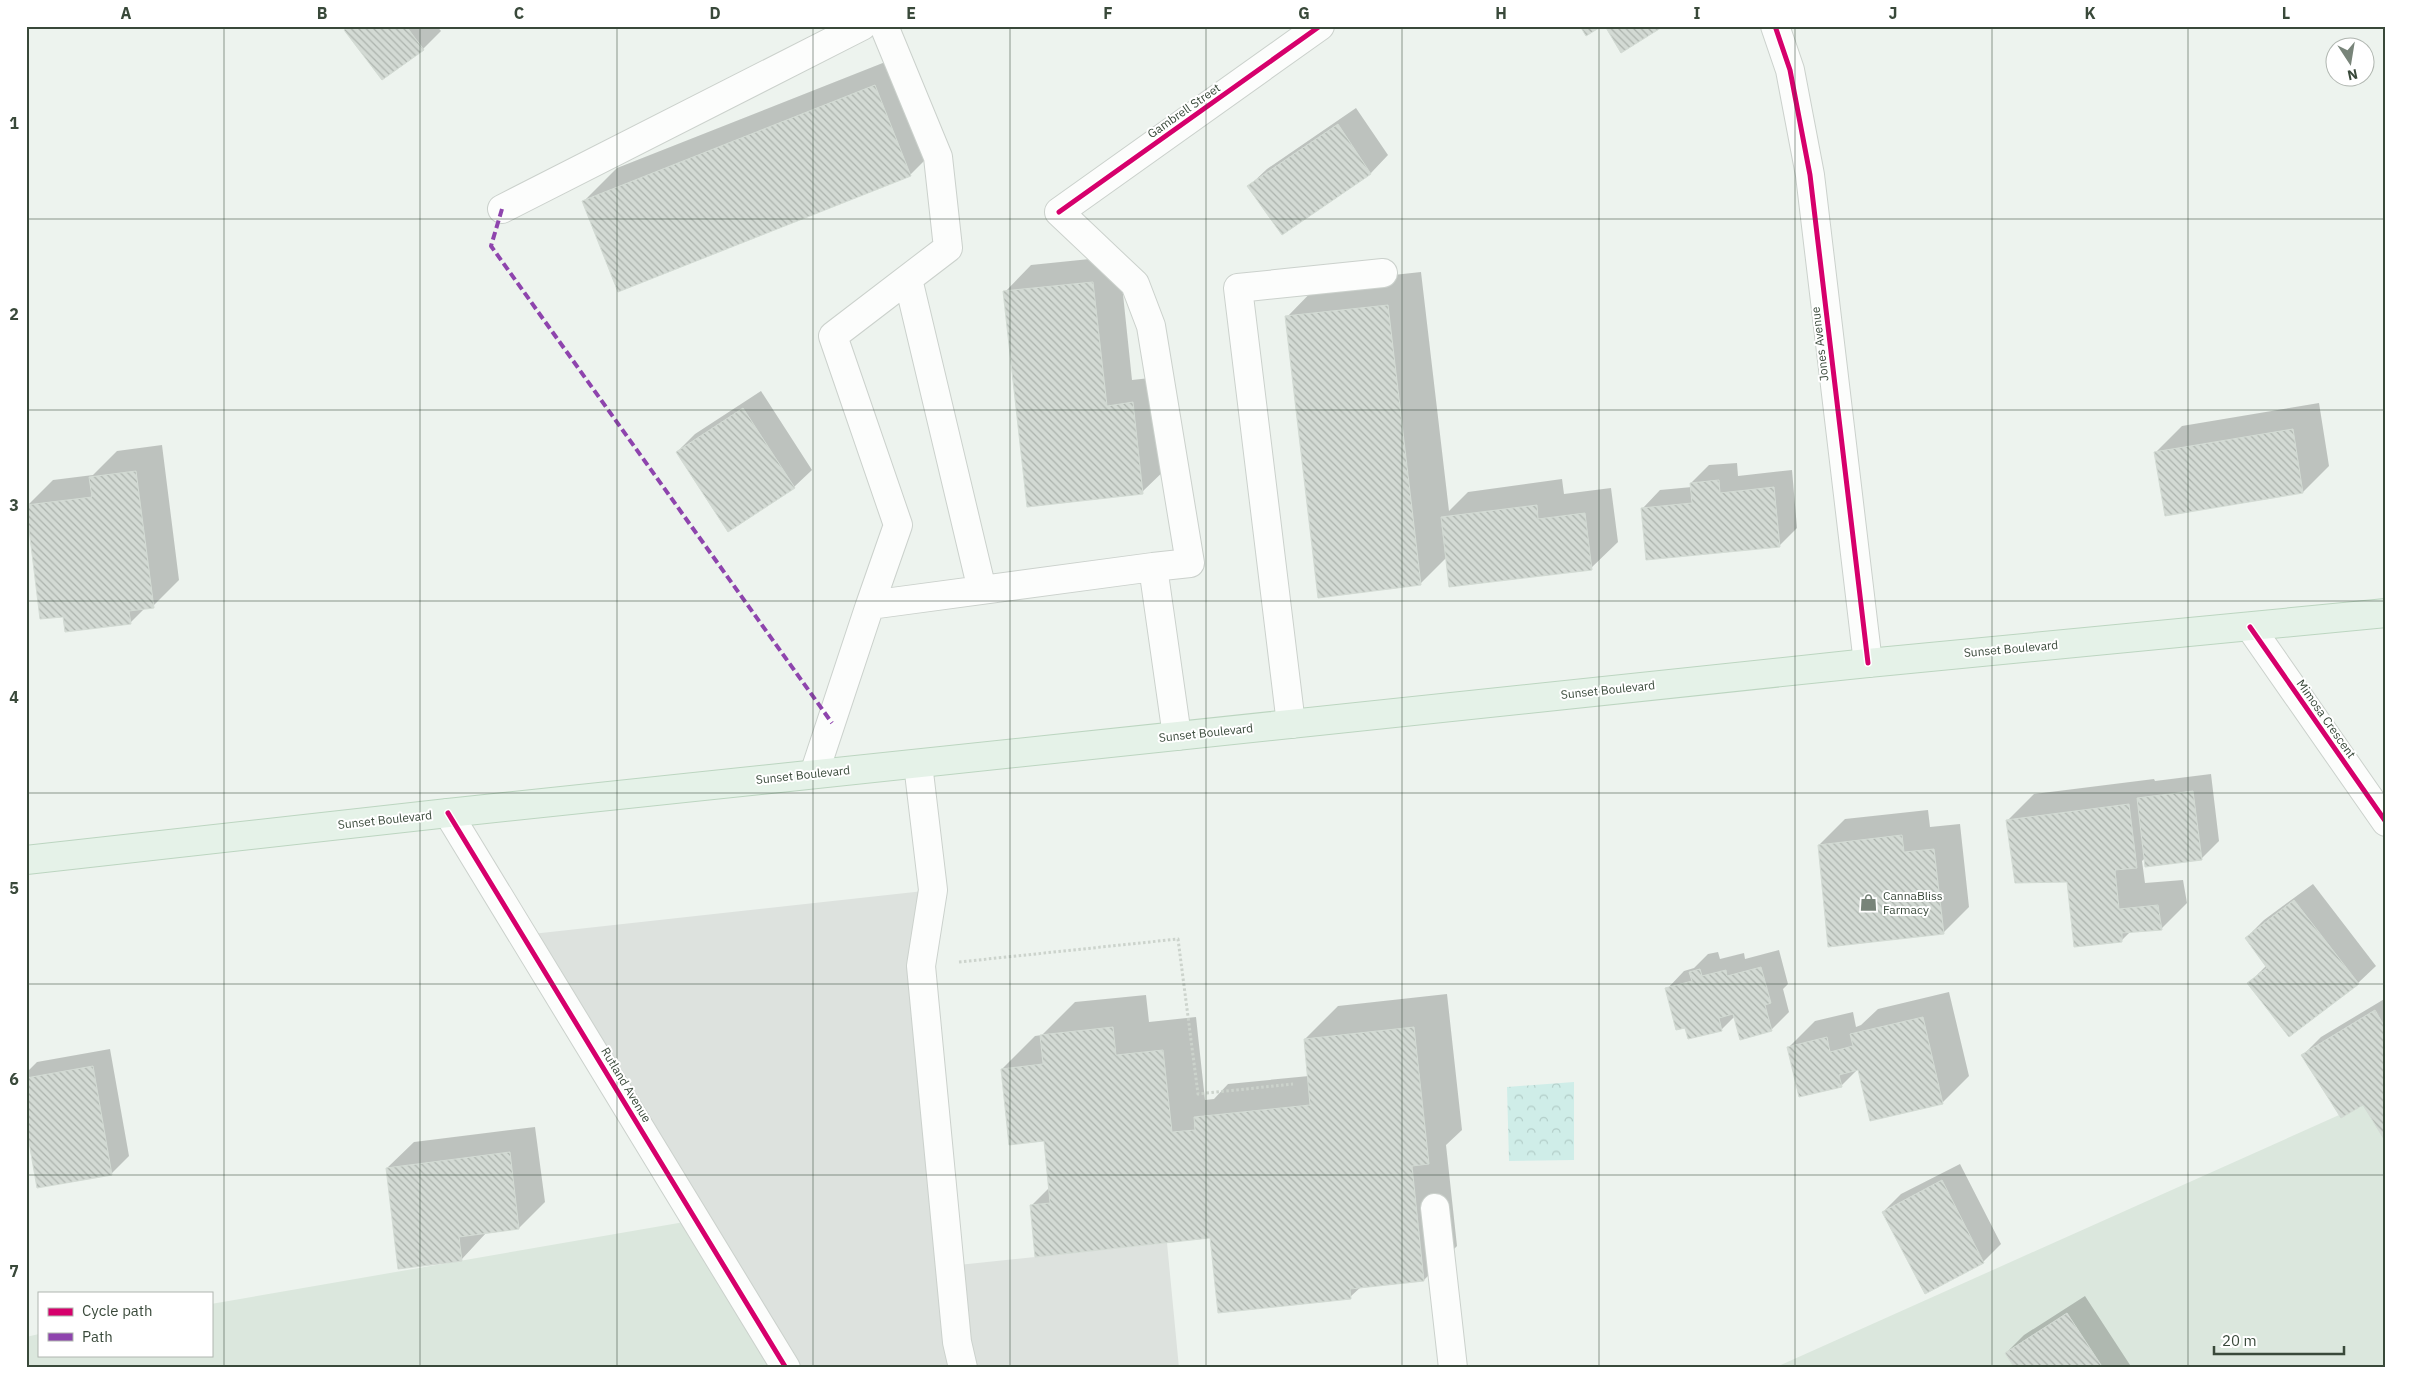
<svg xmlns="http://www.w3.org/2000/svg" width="2412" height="1394" viewBox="0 0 2412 1394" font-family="'IBM Plex Sans',sans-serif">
	<defs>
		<pattern id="park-crowns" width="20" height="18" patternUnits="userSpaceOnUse" patternTransform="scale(1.25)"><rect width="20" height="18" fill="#cfede8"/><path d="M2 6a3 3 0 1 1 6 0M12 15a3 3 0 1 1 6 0" fill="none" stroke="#b2cdc8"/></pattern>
		<pattern id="building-back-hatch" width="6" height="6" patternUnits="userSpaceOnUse" patternTransform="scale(1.25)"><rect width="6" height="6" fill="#d3dad4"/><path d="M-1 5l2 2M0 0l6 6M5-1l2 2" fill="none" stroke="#acb3ad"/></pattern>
	</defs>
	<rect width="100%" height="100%" fill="#edf3ee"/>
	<!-- residential -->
	<path fill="#dbe7dd" d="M2386,1094V1368H1774Z
		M696,1220L786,1368H26V1337L39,1334V1355H211V1304Z"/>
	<!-- park -->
	<path fill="url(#park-crowns)" d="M1574,1082V1160L1509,1161L1507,1087Z"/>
	<!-- parking -->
	<path fill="#dde2de" d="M933,890L925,935L949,1266L1167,1243L1179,1368H786L523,935Z"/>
	<!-- shadow -->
	<path fill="#0003" d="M349,26H437L441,31L423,49L382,79Z
		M908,53L943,142L910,175L584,201L617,168Z
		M1356,108L1388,155L1371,173L1282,233L1249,186L1267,169Z
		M1119,256L1132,380L1159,377L1169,466L1142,492L1005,292L1031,265Z
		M1421,272L1449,511L1468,492L1562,479L1564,494L1611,488L1618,542L1591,568L1447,557L1420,584L1287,317L1320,283Z
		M761,391L812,470L794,487L728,530L677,452L695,434Z
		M2319,403L2329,466L2303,492L2156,452L2182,426Z
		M162,445L179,580L153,606L146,607L130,623L64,615L27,506L53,480L93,475L117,451Z
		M1737,463L1738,476L1792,470L1797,528L1779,546L1643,508L1660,490L1692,487L1691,483L1709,465Z
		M2211,774L2219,841L2201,859L2145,858L2142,861L2145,883L2183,880L2187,903L2161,929L2131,931L2121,941L2068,880L2008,820L2034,794L2154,779L2155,781Z
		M1928,810L1930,827L1960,824L1969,907L1943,933L1819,845L1845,819Z
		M2313,884L2376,966L2358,983H2249L2267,965L2246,938L2264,920Z
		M1779,950L1788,984L1783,989L1789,1012L1771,1030L1735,1016L1721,1030L1685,1026L1667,989L1684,971L1694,968L1708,954L1718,952L1720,959L1744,953L1745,959Z
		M1949,992L1969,1076L1943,1102L1859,1068L1841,1086L1789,1047L1815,1021L1853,1012L1856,1027L1861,1025L1878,1009Z
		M1447,994L1462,1130L1446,1145L1457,1246L1424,1280L1362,1286L1350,1297L1211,1237L1031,1206L1050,1187L1045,1140L1002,1069L1035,1036L1042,1035L1075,1002L1146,995L1149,1022L1196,1017L1205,1100L1214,1099L1228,1084L1309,1076L1305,1039L1338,1006Z
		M2386,998V1137L2363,1103L2303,1055L2321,1037Z
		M110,1049L129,1156L111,1174L26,1118V1073L37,1062Z
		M535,1127L545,1202L519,1228L487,1232L461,1260L387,1168L414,1142Z
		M1960,1164L2001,1244L1984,1261L1925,1292L1883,1212L1901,1194Z
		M2085,1296L2132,1368H2016L2006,1353L2024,1335Z"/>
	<!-- building -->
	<path fill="url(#building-back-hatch)" stroke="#d3dbd4" d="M349,26H406L424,50L382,80L344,30Z
		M1580,26H1602L1586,36Z
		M1605,26H1664L1621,53Z
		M875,85L911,176L618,292L582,201Z
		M1338,124L1371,174L1282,235L1247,186Z
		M1093,282L1107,406L1133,402L1143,494L1027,507L1003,291Z
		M1388,305L1421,585L1318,598L1285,316Z
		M743,408L795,488L728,532L676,452Z
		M2293,429L2303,493L2165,516L2154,452Z
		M136,471L154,608L129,611L131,624L65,632L63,617L40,619L26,505L92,497L89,477Z
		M1719,480L1720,493L1774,487L1780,547L1646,560L1641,508L1692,503L1690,483Z
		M1537,505L1538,519L1585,513L1592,570L1449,587L1441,517Z
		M2193,791L2202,860L2145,867L2137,798Z
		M2129,804L2137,868L2115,870L2119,909L2158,905L2162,930L2122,933V942L2074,947L2067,882L2015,883L2006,820Z
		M1902,835L1904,852L1934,849L1944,934L1828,947L1818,845Z
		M2294,900L2359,984L2289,1037L2247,983L2267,968L2245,938Z
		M1761,967L1771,1003L1765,1005L1772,1031L1740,1040L1733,1014L1719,1018L1722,1031L1688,1039L1685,1028L1676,1030L1665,988L1692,981L1689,972L1700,969L1702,976L1726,970L1727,976Z
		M2375,1010L2386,1029V1138L2384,1139L2363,1105L2341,1118L2301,1055Z
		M1923,1017L1943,1104L1870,1121L1858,1070L1839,1075L1842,1087L1799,1097L1787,1047L1827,1037L1830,1052L1853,1046L1850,1034Z
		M1113,1027L1116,1055L1163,1050L1172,1132L1195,1130L1194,1117L1310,1105L1304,1039L1414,1027L1429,1164L1412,1166L1424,1281L1350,1289L1351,1299L1218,1313L1210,1238L1035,1257L1030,1205L1050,1203L1044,1141L1009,1145L1001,1069L1043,1064L1040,1035Z
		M93,1066L112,1175L37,1188L26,1125V1078Z
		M510,1152L519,1229L459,1237L462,1261L398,1269L386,1168Z
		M1942,1180L1984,1263L1925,1294L1882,1212Z
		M2067,1313L2103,1368H2015L2005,1353Z"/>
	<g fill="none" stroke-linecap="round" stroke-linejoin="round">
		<defs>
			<path id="minor" d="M1775,26L1790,70L1810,175L1868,663
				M502,209L862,26
				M908,279L982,590
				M870,605L898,525L833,336L948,248L938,157L884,26
				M2250,627L2386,822
				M1291,724L1238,288L1383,273
				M1177,736L1153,567L1190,563L1151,326L1135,284L1059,212L1320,26
				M918,764L933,890L921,966L957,1342L963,1368
				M814,774L870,605L1153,567
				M448,813L786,1368
				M1435,1208L1453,1368"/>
			<path id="major" d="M26,860L448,813L1868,663L2386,613"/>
		</defs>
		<!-- minor casing -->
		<use href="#minor" stroke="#cbd1cc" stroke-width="30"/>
		<!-- major casing -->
		<use href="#major" stroke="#bcd5c0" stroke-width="30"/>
		<!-- path -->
		<path stroke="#ccd3cc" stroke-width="3" stroke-dasharray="2.5 2.5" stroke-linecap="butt" d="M959,962L1178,939L1198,1094L1293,1084"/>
		<!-- minor -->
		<use href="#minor" stroke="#fcfdfc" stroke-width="28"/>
		<!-- major -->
		<use href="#major" stroke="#e5f2e8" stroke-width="28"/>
		<!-- quiet -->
		<path stroke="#8e44ad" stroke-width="4" stroke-dasharray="8 4" stroke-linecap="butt" d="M502,209L491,246L832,723"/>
		<defs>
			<path id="cycleway" d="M1775,26L1790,70L1810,175L1868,663
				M1059,212L1320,26
				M2250,627L2386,822
				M448,813L786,1368"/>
		</defs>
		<!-- cycleway casing -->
		<use href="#cycleway" stroke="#fff" stroke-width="8"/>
		<!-- cycleway -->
		<use href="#cycleway" stroke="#d6006c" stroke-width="5"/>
	</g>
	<!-- grid -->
	<path fill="none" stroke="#39493a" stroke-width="1" stroke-opacity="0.55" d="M224,26V1368M420,26V1368M617,26V1368M813,26V1368M1010,26V1368M1206,26V1368M1402,26V1368M1599,26V1368M1795,26V1368M1992,26V1368M2188,26V1368M26,219H2386M26,410H2386M26,601H2386M26,793H2386M26,984H2386M26,1175H2386"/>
	<!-- icons -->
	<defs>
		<symbol id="shop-bare" viewBox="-9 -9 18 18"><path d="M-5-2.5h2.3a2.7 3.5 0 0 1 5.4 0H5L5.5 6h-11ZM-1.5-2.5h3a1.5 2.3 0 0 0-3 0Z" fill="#788479" stroke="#fff" stroke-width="2.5" paint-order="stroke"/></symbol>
	</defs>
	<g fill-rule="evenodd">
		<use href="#shop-bare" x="1856" y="890" width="25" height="25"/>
	</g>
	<g text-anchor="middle" stroke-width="4" stroke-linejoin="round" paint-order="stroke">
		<!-- street labels -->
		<g font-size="12" fill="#39493a" stroke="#fff">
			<text transform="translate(1184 111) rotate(-35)" y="4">Gambrell Street</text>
			<text transform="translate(1820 344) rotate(-97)" y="4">Jones Avenue</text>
			<text transform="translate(2011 649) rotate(-5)" y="4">Sunset Boulevard</text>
			<text transform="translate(1608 690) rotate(-6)" y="4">Sunset Boulevard</text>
			<text transform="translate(2326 719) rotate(55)" y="4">Mimosa Crescent</text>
			<text transform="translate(1206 733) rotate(-6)" y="4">Sunset Boulevard</text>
			<text transform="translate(803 775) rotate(-6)" y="4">Sunset Boulevard</text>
			<text transform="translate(385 820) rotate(-6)" y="4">Sunset Boulevard</text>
			<text transform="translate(626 1085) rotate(59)" y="4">Rutland Avenue</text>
		</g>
		<!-- poi labels -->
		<g font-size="12" fill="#39493a" stroke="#fff" text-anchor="start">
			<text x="1883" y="900">CannaBliss<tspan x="1883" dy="14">Farmacy</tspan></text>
		</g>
	</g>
	<!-- border -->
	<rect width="2412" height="1394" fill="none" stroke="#ffffff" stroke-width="55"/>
	<!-- legend -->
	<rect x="38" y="1292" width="175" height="65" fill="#ffffff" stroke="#b0b6b0"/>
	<rect x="48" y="1308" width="25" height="8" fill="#d6006c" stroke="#b0b6b0"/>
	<text x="82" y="1316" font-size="15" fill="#39493a">Cycle path</text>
	<rect x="48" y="1333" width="25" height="8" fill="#8e44ad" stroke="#b0b6b0"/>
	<text x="82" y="1342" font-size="15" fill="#39493a">Path</text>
	<!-- north arrow -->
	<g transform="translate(2350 62) rotate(168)"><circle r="24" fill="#ffffff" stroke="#b0b6b0"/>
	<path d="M0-4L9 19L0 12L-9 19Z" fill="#788479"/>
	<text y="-8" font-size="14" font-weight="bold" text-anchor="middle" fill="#39493a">N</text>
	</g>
	<!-- scale -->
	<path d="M2214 1346v8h130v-8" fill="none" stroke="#39493a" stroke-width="2.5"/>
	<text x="2222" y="1346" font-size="15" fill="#39493a" stroke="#ffffff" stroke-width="4" paint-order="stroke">20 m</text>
	<rect x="28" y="28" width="2356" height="1338" fill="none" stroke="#39493a" stroke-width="2"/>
	<g font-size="16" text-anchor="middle" font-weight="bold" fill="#39493a">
		<text x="126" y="19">A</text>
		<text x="322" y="19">B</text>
		<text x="519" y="19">C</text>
		<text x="715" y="19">D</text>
		<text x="911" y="19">E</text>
		<text x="1108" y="19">F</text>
		<text x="1304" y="19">G</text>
		<text x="1501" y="19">H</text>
		<text x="1697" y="19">I</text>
		<text x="1893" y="19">J</text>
		<text x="2090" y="19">K</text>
		<text x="2286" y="19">L</text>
		<text x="14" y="129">1</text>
		<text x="14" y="320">2</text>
		<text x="14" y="511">3</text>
		<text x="14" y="703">4</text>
		<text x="14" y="894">5</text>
		<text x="14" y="1085">6</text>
		<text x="14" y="1277">7</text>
	</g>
</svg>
